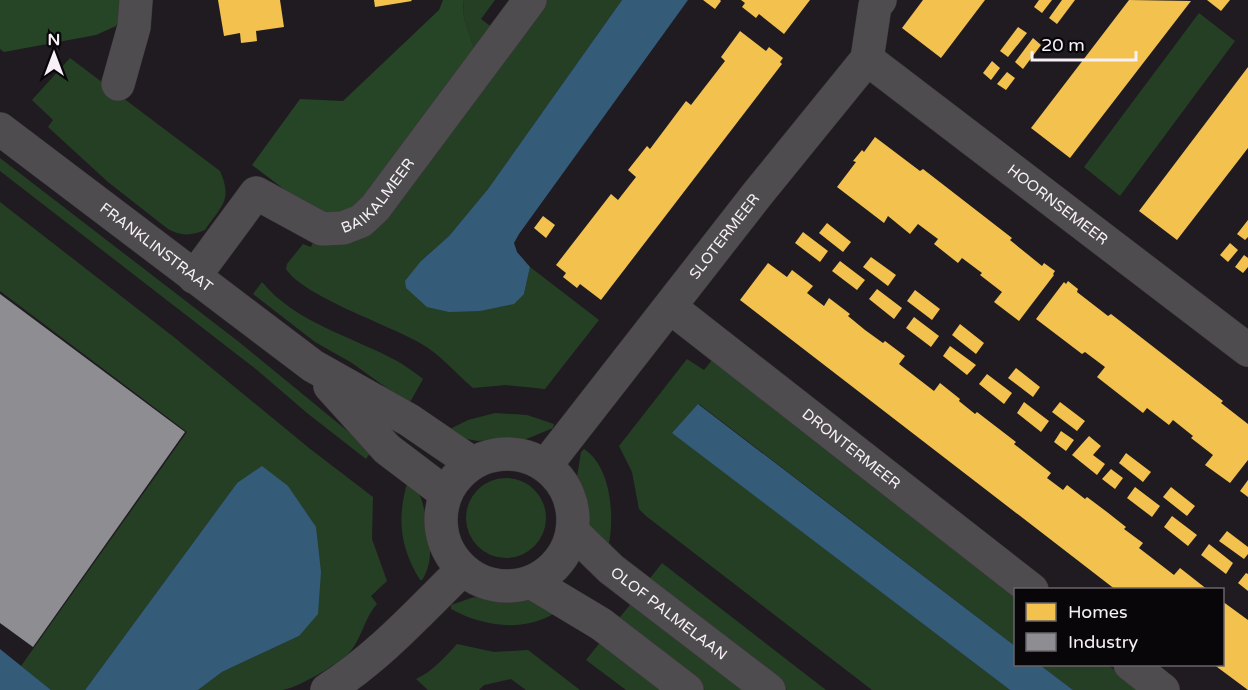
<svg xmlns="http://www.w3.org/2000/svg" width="1248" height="690" viewBox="0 0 1248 690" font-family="'Varela Round',sans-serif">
	<rect width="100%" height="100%" fill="#201b20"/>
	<!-- green -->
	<path fill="#253f25" d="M463,0H495L481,19L497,31L477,57L464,18Z
		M547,0H622L488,189L449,236L421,261L524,294L530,267L599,320L545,389L506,385L473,388C455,373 440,354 420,343C389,325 303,296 286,269L287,264L303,244L311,247L315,238L393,208Z
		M1199,13L1235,41L1120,196L1084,167Z
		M70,58L220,171C233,201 221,206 205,230C191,236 180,236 168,229L108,182L48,127L53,120L32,100Z
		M0,158L239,342L372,451L366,459L307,413L257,370L0,171Z
		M0,202L175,338L309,448L373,497L372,539L387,581L371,596L377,604C363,620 362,640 347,655C336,665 296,689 282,690C255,690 226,690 198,690L222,672L299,636L237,483L85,690H51L21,666L187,432L0,291Z
		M262,282C296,323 351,336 397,361C406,366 415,373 423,379L409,404L352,363L315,342L253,294Z
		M687,359L704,370L712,360L1015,594V646L699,404L673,433L1010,690H872L646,516L639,509L632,472L619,446Z
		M495,413L527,415L554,424L553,428L524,440L503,439L478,441L461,438L450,429L468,420Z
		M584,449C612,467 615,519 608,548L592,531L588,523L582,493L577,477L581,452Z
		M466 518a40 40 0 1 1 80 0a40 40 0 1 1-80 0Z
		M407,483L417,491L421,498C428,522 437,558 422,580H420C400,547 397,520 407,483Z
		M662,563L826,690H787L647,582Z
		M474,597C482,598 490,600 498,600C524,599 536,593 558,611C526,633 484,627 451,609V605Z
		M634,600L750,690H705L616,622Z
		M602,640L673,690H626L586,660Z
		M457,644L494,652L528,650L580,690H526L511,679L484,685L479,690H428L416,679C433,671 444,658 457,644Z
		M1040,665H1108L1141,690H1073Z"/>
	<!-- forest -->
	<path fill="#264426" d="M0,0H123L125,12L116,26L96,35L4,52L0,49Z
		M443,0H463L464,18L477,57L371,201L331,219L297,199L252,165L300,99L343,101L439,10Z"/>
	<!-- water -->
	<path fill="#345b78" d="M622,0H688L519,234L514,243L517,252L530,267L524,294L514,304L480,311L449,312L427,307L406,288L405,281L421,261L449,236L488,189Z
		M698,404L1015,646L1016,664L1040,665L1073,690H1010L672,433Z
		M262,466L288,486L316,527L321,572L318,614L299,636L222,672L198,690H85L237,483Z
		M0,649L51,690H0Z"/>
	<!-- homes -->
	<path fill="#f2c14e" d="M218,0H280L284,27L256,31L257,41L241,43L240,33L224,36Z
		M374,0H411L412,1L375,7Z
		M703,0H720L721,1L715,9Z
		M741,0H810L784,34L759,14L756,18L742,7L745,3Z
		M923,0H985L941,58L902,28Z
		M1039,0H1052L1042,13L1034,7Z
		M1062,0H1075L1057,24L1049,18Z
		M1129,0L1191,1L1070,158L1031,128Z
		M1207,0H1230L1221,11Z
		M1018,27L1027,33L1008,57L1000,51Z
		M740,31L766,51L769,47L783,58L780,62L782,64L601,300L580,284L577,288L563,277L566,273L556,265L611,194L618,200L636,177L628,170L647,146L650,149L686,101L691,105L725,61L721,57Z
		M1033,38L1041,45L1023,69L1015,62Z
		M992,61L1000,68L991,80L983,73Z
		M1248,67V148L1177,240L1139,211Z
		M1007,72L1015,78L1006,90L997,84Z
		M875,137L920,171L923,169L1012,238L1010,240L1042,266L1044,263L1055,271L1053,274L1054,275L1019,321L994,302L1002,292L980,275L982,273L962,258L958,263L934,244L938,239L918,224L910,234L888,216L884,223L837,187L856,162L853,161L862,150L864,152Z
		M543,216L555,225L546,238L534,228Z
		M1248,220V237L1245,240L1237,234Z
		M827,223L851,242L843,252L819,233Z
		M803,232L828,251L820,262L795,243Z
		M1230,243L1238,250L1228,262L1220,255Z
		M1244,255L1248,258V267L1243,273L1235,267Z
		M871,257L896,275L888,286L863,267Z
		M840,261L865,280L857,290L832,271Z
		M768,263L787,277L792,270L813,286L807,293L824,306L829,298L850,314L848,316L865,330L883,343L885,341L905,356L899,364L934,391L940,383L960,399L959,401L975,414L977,412L1016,442L1014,444L1051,473L1047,478L1063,490L1067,485L1085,499L1087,497L1107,512L1126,527L1124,529L1143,543L1139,548L1174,575L1180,568L1208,590H1116L740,300Z
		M1068,281L1078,289L1077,292L1108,316L1111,314L1178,366L1223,401L1221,403L1248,424V460L1230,483L1205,465L1213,455L1191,438L1193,436L1173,420L1169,425L1147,408L1143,413L1097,377L1105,367L1085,352L1082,354L1036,319L1064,282L1066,284Z
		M877,289L902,308L894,319L869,299Z
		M915,290L940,309L932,320L907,301Z
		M914,317L939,336L931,347L906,328Z
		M960,324L984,343L976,354L952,335Z
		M950,346L976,365L967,375L943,356Z
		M1016,368L1040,387L1033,397L1008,378Z
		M987,374L1012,393L1004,404L979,384Z
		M1024,402L1049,421L1041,432L1017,413Z
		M1060,402L1085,421L1077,431L1052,412Z
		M1061,431L1074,440L1066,451L1054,442Z
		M1089,436L1101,446L1093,455L1105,464L1097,475L1072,455Z
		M1126,453L1151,472L1143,482L1119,463Z
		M1111,469L1123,478L1115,489L1102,479Z
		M1248,480V497L1240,491Z
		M1135,487L1160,506L1152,517L1127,498Z
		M1171,487L1195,506L1187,516L1163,497Z
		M1172,516L1197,535L1188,546L1164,527Z
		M1227,531L1248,547V554L1244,559L1219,541Z
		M1209,544L1233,563L1226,574L1201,555Z
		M1246,573L1248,574V591L1238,583Z
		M1222,601L1248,620V690L1213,664H1222Z"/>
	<!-- industry -->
	<path fill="#8d8d92" d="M0,294L185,432L33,647L0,623Z"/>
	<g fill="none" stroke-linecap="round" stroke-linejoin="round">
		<defs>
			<g id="minor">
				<path id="s1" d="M867,59L1248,350"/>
				<path d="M118,84L134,27L136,0"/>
				<path id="s2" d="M0,129L313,366L409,420L472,463"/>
				<path id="s3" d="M194,277L256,193L322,229L343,228L361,221L375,208L530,0"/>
				<path id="s4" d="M670,307L1032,590"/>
				<path d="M330,386L387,449L445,493"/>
				<circle cx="507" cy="520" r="66"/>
				<path id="s5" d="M546,465L759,192L867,59L875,6L880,0"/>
				<path id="s6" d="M573,532L611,569L769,690"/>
				<path d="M531,582L601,624L687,690"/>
				<path d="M1130,664L1163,690"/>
				<path d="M327,690C379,657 419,612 462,570"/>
			</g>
		</defs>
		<!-- minor casing -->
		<use href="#minor" stroke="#3d383c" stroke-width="34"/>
		<!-- minor -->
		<use href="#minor" stroke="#4f4c4f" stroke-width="33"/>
	</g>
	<g text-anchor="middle" stroke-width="6" stroke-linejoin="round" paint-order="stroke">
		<!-- street labels -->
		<g font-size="15" fill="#f7f0f6" stroke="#090609">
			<text dy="5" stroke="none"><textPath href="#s3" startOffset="249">BAIKALMEER</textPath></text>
			<text dy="5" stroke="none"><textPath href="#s1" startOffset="240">HOORNSEMEER</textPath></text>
			<text dy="5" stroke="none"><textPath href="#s5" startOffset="290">SLOTERMEER</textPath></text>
			<text dy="5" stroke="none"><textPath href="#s2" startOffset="196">FRANKLINSTRAAT</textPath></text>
			<text dy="5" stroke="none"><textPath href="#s4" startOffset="230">DRONTERMEER</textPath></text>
			<text dy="5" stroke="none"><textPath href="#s6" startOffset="126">OLOF PALMELAAN</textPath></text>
		</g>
	</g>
	<!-- legend -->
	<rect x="1014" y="588" width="210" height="78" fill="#090609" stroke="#686468" stroke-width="1.5"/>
	<rect x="1026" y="603" width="30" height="18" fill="#f2c14e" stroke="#686468" stroke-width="1.5"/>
	<text x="1068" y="618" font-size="18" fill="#f7f0f6">Homes</text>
	<rect x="1026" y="633" width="30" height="18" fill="#8d8d92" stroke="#686468" stroke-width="1.5"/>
	<text x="1068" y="648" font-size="18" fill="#f7f0f6">Industry</text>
	<!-- north arrow -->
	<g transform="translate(54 54)" stroke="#090609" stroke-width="4.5" paint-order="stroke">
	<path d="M0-4.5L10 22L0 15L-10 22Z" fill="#f7f0f6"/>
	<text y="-9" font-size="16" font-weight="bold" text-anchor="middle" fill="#f7f0f6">N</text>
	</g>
	<!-- scale -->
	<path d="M1032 51v9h104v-9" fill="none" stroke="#f7f0f6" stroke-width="3"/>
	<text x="1041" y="51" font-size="18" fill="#f7f0f6" stroke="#090609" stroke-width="4.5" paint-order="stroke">20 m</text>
</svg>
